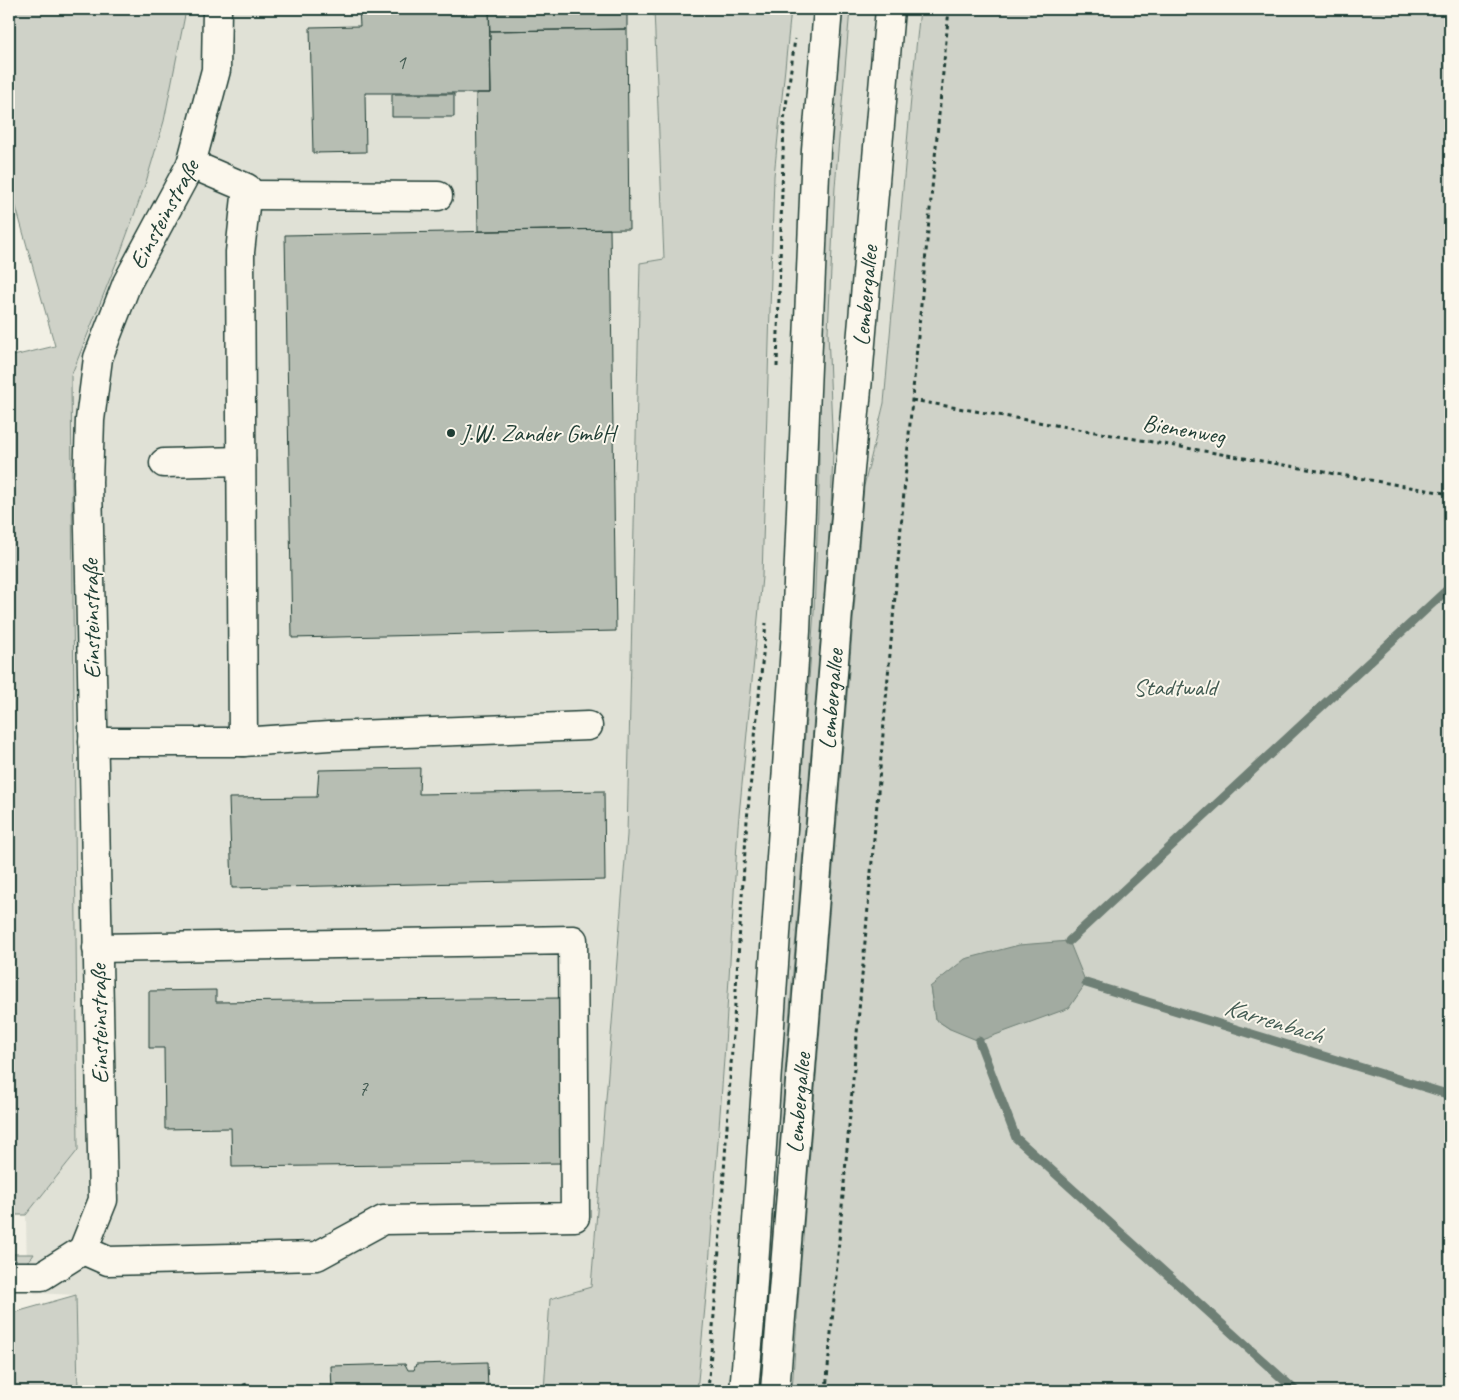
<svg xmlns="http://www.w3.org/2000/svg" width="1459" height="1400" viewBox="0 0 1459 1400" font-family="Caveat,sans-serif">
	<rect width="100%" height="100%" fill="#f2f0e5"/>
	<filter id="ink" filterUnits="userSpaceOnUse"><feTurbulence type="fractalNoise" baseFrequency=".02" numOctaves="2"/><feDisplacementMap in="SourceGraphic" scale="10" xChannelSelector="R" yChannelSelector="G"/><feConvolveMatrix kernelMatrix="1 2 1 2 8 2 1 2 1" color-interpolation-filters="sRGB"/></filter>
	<g filter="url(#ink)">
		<!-- built -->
		<path fill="#e0e1d6" d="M185,9H654L664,259L640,264L627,835L591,1288L550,1299L544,1391H78L76,1295L34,1293L27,1276L26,1215L78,1150L71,376L121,251L146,182L164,121L185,15Z
			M791,9H920L912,87L884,403L864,486L800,1275L792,1391H697L709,1265L725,1045L738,826L774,176Z"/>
		<!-- green -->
		<path fill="#cfd2c8" stroke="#77887e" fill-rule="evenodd" d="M9,9H185V15L164,121L146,182L121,251L71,376L78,1150L26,1215H9V357L55,346L9,182Z
			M654,9H791L774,176L762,577L738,826L725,1045L709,1265L697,1391H544L550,1299L591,1287L627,835L640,263L664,259Z
			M843,9H850L835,187L828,332L833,452L831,509L789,1021L761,1391H756L814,612L819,486V330L827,187Z
			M920,9H1450V1391H792L800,1275L864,486L884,403L912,87ZM930,987L950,1029L935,1019Z
			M9,1254H34C29,1264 19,1264 9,1264Z
			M76,1295L78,1391H9V1314Z"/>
		<!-- water -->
		<path fill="#a2aba1" stroke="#6e7f75" d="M1069,941L1086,983L1069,1008L979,1041L950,1029L935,1019L930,987L965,959L1019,945Z"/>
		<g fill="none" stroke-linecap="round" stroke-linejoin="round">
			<!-- stream -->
			<path stroke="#6e7f75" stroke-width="9" d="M1069,941L1450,587
				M1086,983L1450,1095
				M979,1041L1016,1138L1296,1391"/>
		</g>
		<!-- building -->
		<path fill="#b7beb3" stroke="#1f3d34" d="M359,9H489L491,93H365L366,152L313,153L310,27L360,26Z
			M489,9H627V29L490,31Z
			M627,29L629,229L478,231L476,93H491L490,31Z
			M392,94H454V117H392Z
			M610,229L616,631L292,638L285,235Z
			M420,768L419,794L604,791L605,880L232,888L229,798L317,797L319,770Z
			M216,990V1002L560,998L562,1163L232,1167L231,1128L165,1129L164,1048H149V991Z
			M487,1362L488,1391H332L331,1366L405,1364L408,1370H414L416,1364Z"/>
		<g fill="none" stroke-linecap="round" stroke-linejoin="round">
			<defs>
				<g id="minor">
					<path d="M246,195L438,196"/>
					<path d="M164,463L241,461"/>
					<path d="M93,742H243L240,252L247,188L191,164"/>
					<path d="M243,742L329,736L588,726"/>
					<path id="s1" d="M83,1250L103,1200L88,482L90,420L98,358L127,283L191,164L216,70L217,9"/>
					<path d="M83,1250L108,1261L317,1256L383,1220L575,1217L573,940L97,948"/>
					<path d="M9,1276H42L83,1250"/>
				</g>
				<g id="major">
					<path d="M744,1391L752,1297L796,631L816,150L828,9"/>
					<path id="s2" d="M775,1391L843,550L890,9"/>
				</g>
			</defs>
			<!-- minor casing -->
			<use href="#minor" stroke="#1f3d34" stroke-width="31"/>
			<!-- major casing -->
			<use href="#major" stroke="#1f3d34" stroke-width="31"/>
			<!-- path -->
			<path stroke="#1f3d34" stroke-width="3" stroke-dasharray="4 4" stroke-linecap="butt" d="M777,367L784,121L795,39
				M912,400L1450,494
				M163,1386L188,1391
				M228,1391L247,1384L260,1391
				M708,1391L718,1264L747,820L766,623
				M826,1391L912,400L949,9"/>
			<!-- minor -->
			<use href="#minor" stroke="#fbf7ec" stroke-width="28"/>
			<!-- major -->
			<use href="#major" stroke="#fbf7ec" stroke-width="28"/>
		</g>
	</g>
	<!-- markers -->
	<circle fill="#1f3d34" stroke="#fbf7ec" stroke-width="2" cx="451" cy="433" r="5"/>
	<g text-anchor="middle" stroke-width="4" stroke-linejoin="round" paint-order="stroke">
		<!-- number labels -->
		<g font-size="21" fill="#455d54">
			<text x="401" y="69">1</text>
			<text x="363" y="1095">7</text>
		</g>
		<!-- street labels -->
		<g font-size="24" fill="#1f3d34" stroke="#fbf7ec">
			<text dy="8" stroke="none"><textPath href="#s1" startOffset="1055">Einsteinstraße</textPath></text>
			<text dy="8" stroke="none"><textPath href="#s2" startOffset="1099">Lembergallee</textPath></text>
			<text transform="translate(1184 429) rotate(10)" y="8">Bienenweg</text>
			<text transform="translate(91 619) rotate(-91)" y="8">Einsteinstraße</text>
			<text dy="8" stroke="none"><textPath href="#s2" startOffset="694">Lembergallee</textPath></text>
			<text transform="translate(99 1024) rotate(-91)" y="8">Einsteinstraße</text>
			<text dy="8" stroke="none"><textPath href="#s2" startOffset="289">Lembergallee</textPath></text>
		</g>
		<!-- poi labels -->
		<g font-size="24" fill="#1f3d34" stroke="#fbf7ec" text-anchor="start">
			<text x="461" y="441">J.W. Zander GmbH</text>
		</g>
		<!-- park labels -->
		<g font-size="24" fill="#425b52" stroke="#fbf7ec">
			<text x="1175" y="695">Stadtwald</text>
		</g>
		<!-- water labels -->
		<g font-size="25" font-style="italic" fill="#465e55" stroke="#fbf7ec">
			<text transform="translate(1274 1020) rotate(17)" y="9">Karrenbach</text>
		</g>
	</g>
	<!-- margin -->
	<rect width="1459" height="1400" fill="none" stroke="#fbf7ec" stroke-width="30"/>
	<rect x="15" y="15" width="1429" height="1370" fill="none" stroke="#1f3d34" stroke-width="2" filter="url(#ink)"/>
</svg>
